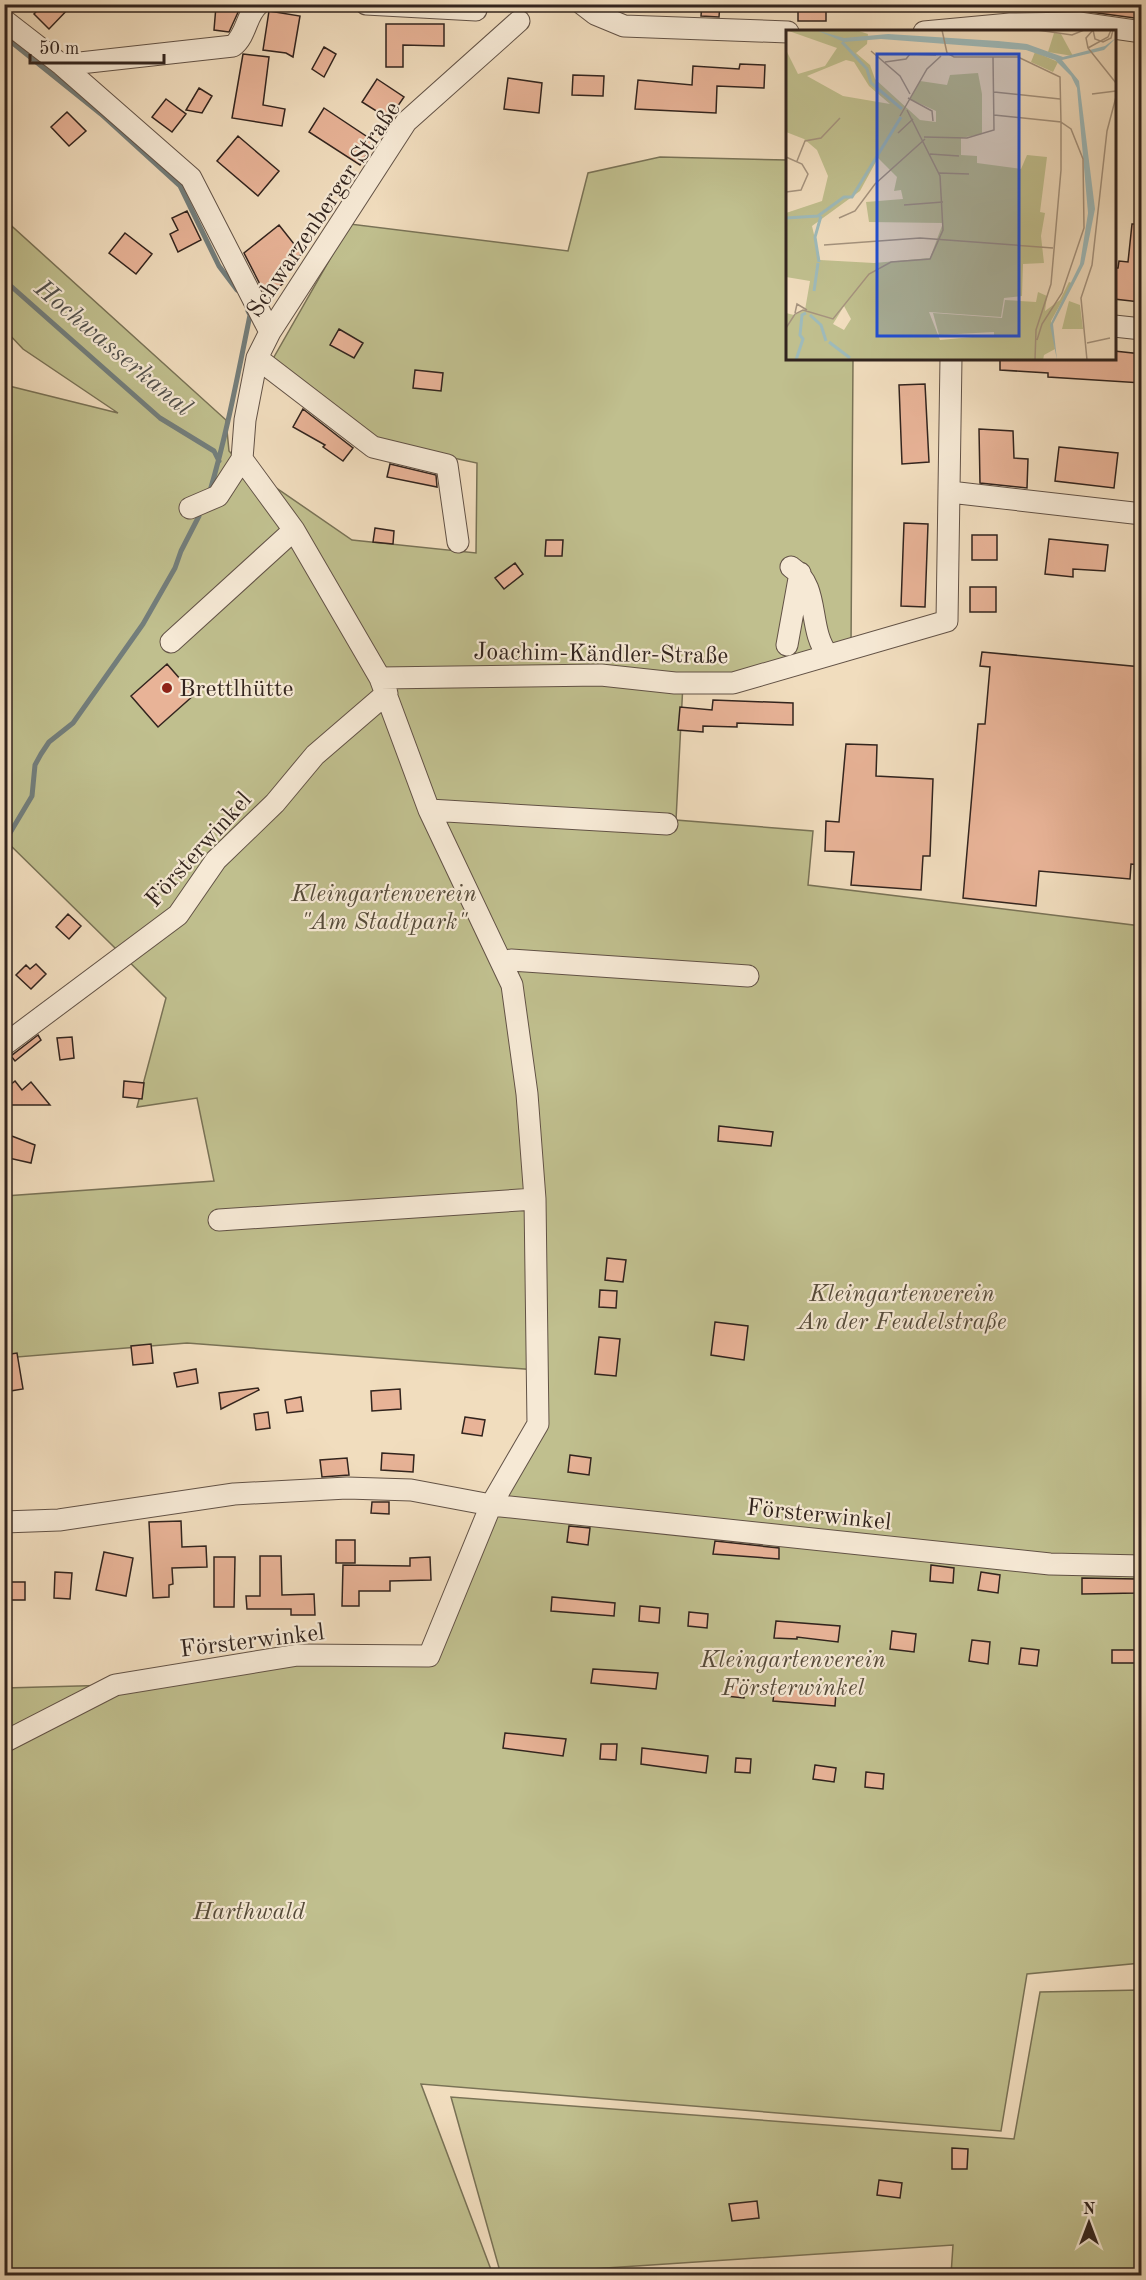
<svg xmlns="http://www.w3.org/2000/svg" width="1146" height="2280" viewBox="0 0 1146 2280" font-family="'Old Standard TT',serif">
	<rect width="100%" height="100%" fill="#f1ddbe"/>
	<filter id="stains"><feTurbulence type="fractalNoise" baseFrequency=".00333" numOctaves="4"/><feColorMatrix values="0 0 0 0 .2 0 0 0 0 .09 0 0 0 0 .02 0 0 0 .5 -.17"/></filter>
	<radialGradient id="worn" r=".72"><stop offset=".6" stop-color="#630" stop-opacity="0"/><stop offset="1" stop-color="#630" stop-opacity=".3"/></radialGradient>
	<!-- green -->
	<path fill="#c0bf8e" stroke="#797256" stroke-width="1.5" d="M660,157L787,160L788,358L853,359L851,648L683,683L676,820L813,831L808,885L1141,926V1963L1027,1974L1001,2131L421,2084L493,2275H5V1688L115,1685L298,1655L429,1656L538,1424L537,1370L187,1343L5,1358V1196L214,1181L197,1098L137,1107L166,998L8,843L5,849V385L118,413L23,349L5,330V220L226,420L229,451L240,463L352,540L476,553L477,463L375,441L270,364L350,224L568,251L588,173Z
		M1141,1990V2275H951L953,2245L501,2275L451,2097L1014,2139L1040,1992Z"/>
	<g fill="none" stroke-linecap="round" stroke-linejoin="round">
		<!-- stream -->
		<path stroke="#737e7c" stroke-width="5" d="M4,36L101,114L180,186L219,266L237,290
			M4,280L160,418L214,451L219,461
			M210,491C227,433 238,374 250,315L248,311
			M4,843L32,796L35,765L41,754L49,742L73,723L143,624L175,568L181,551L199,516"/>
	</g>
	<!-- building -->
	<path fill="#e8b397" stroke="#32241e" stroke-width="1.5" d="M43,4H73L49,29L34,14Z
		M702,4H720L719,17L701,16Z
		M798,4H826V21H798Z
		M1084,4H1142V19L1083,11Z
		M216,6L240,8L229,32L214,30Z
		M269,11L300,16L293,57L286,53L263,50Z
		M386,24H444V46L403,45V67H386Z
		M324,47L336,54L324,77L312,69Z
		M243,54L269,57L263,105L285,109L282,126L232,118Z
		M740,64L765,65L764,88L717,86L716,113L635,109L638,80L692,85L693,66L739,69Z
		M573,75L604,76L603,96L572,95Z
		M508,78L542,83L539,113L504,109Z
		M377,79L404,97L389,119L362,102Z
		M199,88L212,96L202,113L186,110Z
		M166,99L186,114L172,132L152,117Z
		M324,108L375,142L360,165L309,132Z
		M67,112L86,131L69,146L51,127Z
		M238,136L279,171L258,196L217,161Z
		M187,211L201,240L178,252L170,234L178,230L172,218Z
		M1132,224H1142L1140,302L1114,299V268H1118L1119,261L1128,262Z
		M279,225L302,254L277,273L284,283L266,296L244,253Z
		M125,233L152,254L136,274L109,253Z
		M339,329L363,343L354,358L330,345Z
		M1114,351L1142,354V383L1048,377V373L1000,370V358H1114Z
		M415,370L443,373L441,391L413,388Z
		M925,384L929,462L902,464L899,385Z
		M303,409L353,448L343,461L323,447L325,445L293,427Z
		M979,429L1013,431L1014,458L1028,459L1027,488L980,483Z
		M1059,447L1118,453L1114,488L1055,481Z
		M390,464L436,475L437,487L387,477Z
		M904,523L928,524L925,607L901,606Z
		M375,528L394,531L393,544L373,542Z
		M972,535H997V560H972Z
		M1049,539L1108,545L1105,571L1073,569V577L1045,574Z
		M546,540H563L562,556H545Z
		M515,563L523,574L504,589L495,578Z
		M970,587H996V612H970Z
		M982,652L1142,667V865L1131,864L1130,879L1039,871L1036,906L963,898L978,724H985L990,667L980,666Z
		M167,664L194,695L158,727L131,696Z
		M713,700L793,703V725L737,723V727L703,726V732L678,730L680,707L712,710Z
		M846,744L877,745L876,776L933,779L930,856H923L921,890L851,885L854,852L825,851L826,821L839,822Z
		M68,914L81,926L69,939L56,927Z
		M36,964L46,974L31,989L16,975L26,965L30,969Z
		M38,1035L41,1040L15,1061L11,1056Z
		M72,1037L74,1058L60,1060L57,1038Z
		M15,1081L22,1090L31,1082L50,1105H4L11,1099L4,1090Z
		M124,1081L144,1083L142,1099L123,1097Z
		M719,1126L773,1132L771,1146L718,1141Z
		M4,1133L35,1145L31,1163L4,1157Z
		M607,1258L626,1260L623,1282L605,1280Z
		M600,1290L617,1291L616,1308L599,1307Z
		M715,1322L748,1326L744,1360L711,1355Z
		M599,1337L620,1339L616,1376L595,1374Z
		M151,1344L153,1363L133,1365L131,1346Z
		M17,1353L23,1389L4,1392V1355Z
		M196,1369L198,1383L177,1387L174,1373Z
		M258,1388L259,1390L221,1409L219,1393Z
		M400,1389L401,1409L372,1411L371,1391Z
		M301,1397L303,1411L287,1413L285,1400Z
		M268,1412L270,1428L256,1430L254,1414Z
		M465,1417L485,1420L482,1436L462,1433Z
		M382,1453L414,1455L413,1472L381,1470Z
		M570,1455L591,1458L589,1475L568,1472Z
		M347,1458L349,1475L322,1477L320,1460Z
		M372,1502H389V1514L371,1513Z
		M181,1521L182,1547L206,1546L207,1567L172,1568L173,1584L169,1585V1597L153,1598L149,1522Z
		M569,1526L590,1528L588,1545L567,1542Z
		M336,1540H355V1563H336Z
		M715,1541L779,1548V1559L713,1554Z
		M104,1552L133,1558L126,1596L96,1590Z
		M260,1556H281L282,1595L314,1594L315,1615H291V1609H247L246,1596H260Z
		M214,1557H235L234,1607H214Z
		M430,1557L431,1580L390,1581V1591H359V1606H342L343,1565L410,1566V1558Z
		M931,1565L954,1568L953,1583L930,1581Z
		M55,1572L72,1573L70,1599L54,1598Z
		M981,1572L1000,1575L998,1593L978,1590Z
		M1082,1578L1137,1579V1593L1082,1594Z
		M4,1582H25V1600H4Z
		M552,1597L615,1603L614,1616L551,1611Z
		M640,1606L660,1608L659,1623L639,1621Z
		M689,1612L708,1614L707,1628L688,1626Z
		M776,1621L840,1626L838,1642L797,1637V1639L774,1638Z
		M892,1631L916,1634L914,1652L890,1649Z
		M972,1640L990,1642L988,1664L969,1661Z
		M1021,1648L1039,1650L1037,1666L1019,1664Z
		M1112,1650H1141V1663H1112Z
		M593,1669L658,1673L656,1689L591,1683Z
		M728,1682L746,1684L744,1698L726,1696Z
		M775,1686L836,1692L835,1706L773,1701Z
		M505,1733L566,1739L563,1756L503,1748Z
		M601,1744H617L616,1760L600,1759Z
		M642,1748L708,1756L706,1773L641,1764Z
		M736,1758L751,1759L750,1773L735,1772Z
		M815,1765L836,1768L834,1782L813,1779Z
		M866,1772L884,1774L883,1789L865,1787Z
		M952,2148L968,2149L967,2169H952Z
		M879,2180L902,2183L900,2198L877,2195Z
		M757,2201L759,2218L732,2221L729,2204Z"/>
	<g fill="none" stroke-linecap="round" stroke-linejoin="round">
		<defs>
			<path id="minor" d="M366,4L476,10
				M582,4L595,14L624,26L788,32
				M4,20L62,65L191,178L270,332
				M924,32L1010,24L1079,23L1142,32
				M62,65L233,46C247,35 246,14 259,4
				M1114,326L1142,329
				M257,358L373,447L447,465L458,542
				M950,492L1142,514
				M190,508L218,496L242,459L245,420L257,358L270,332L406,122L519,21
				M791,567C821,587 807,629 828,655
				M171,642L294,530
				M787,645L800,573
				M380,678L601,675L675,683H733L947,621L951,358
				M429,810L667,824
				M502,963L511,960L748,976
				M4,1045L178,915L216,860L275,803L315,755L387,693
				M219,1220L535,1199
				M4,1522L59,1520L234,1494L347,1488L411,1490L491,1505L1050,1564L1142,1566
				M4,1742L115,1685L298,1655L429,1656L491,1505L538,1424L535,1199L527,1094L512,985L429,810L380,678L294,530L242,459"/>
		</defs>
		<!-- minor casing -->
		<use href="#minor" stroke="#625246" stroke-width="23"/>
		<!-- minor -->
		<use href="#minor" stroke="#f6e9d5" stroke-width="21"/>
	</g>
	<!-- markers -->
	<circle fill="#8f2418" stroke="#f6e9d5" stroke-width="2" cx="167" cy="688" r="6"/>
	<g text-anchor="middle" stroke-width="4.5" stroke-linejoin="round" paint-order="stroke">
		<!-- street labels -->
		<g font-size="24" fill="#32241e" stroke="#f6e9d5">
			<text transform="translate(323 209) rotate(-56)" y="8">Schwarzenberger Straße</text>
			<text transform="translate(601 653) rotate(1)" y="8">Joachim-Kändler-Straße</text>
			<text transform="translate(198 849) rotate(-48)" y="8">Försterwinkel</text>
			<text transform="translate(819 1514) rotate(6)" y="8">Försterwinkel</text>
			<text transform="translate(252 1640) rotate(-7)" y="8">Försterwinkel</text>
		</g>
		<!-- poi labels -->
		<g font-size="24" fill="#32241e" stroke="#f6e9d5" text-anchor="start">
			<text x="179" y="696">Brettlhütte</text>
		</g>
		<!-- park labels -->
		<g font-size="24" font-style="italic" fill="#564b3a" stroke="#f6e9d5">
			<text x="384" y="901">Kleingartenverein<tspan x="384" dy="28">"Am Stadtpark"</tspan></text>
			<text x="902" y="1301">Kleingartenverein<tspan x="902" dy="28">An der Feudelstraße</tspan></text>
			<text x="793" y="1667">Kleingartenverein<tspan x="793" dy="28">Försterwinkel</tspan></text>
			<text x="249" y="1919">Harthwald</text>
		</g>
		<!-- water labels -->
		<g font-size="26" font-style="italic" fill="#52514d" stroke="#f6e9d5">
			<text transform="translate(114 347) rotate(40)" y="9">Hochwasserkanal</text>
		</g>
	</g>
	<!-- overview -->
	<g transform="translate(786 30)">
		<rect width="330" height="330" fill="#f1ddbe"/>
		<path d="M0,0H70L82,4L81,14L70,23L84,35L89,49L134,90L150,92V81L124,69L134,51L161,55L164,45L192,43L196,64V104L175,108V125L191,126V133L235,139L241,125L261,127L254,182L259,183L255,206L258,233L237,234L236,266L218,268L215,287L143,282L154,310L208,305V302L153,305L147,283L216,288L219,270L250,272L252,262L261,266L259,281L274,270L283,252L286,253L265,291L269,319L258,325L257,330H0V283L8,285L19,280L24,251L0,247V183L36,171L42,146L31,120L18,109L0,102V20L12,44L39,36L51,18ZM60,30L68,32L83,56L104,74L57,66L21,46ZM92,128L111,147L108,161L115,160L117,169L80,172L83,192L157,193L144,228L88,233L34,230L26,196L74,161ZM58,276L65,289L58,300L47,294ZM268,3L275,4L287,26L262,22ZM249,22L272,32L267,42L245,32ZM283,271L294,275L297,299H276Z" fill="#c0bf8e" fill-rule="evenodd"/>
		<path d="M30,0L58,8L102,4L212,11L241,14L277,27L319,16L330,8L318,20L276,30L293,51L309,179L298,234L267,294L271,330L264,295L294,234L302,183L291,58L285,46L269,30L240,20L95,9L58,12Z" fill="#9ebaba"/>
		<path fill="none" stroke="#9ebaba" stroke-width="3" d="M56,12L81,39L85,53L116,79M0,188L32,186L58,167H66L115,87M33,232L29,207L35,186M28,261L32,233M24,285L35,295L40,311M43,312L64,328M10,330L17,309L14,305L16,285L20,283"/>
		<path fill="none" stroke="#a5937e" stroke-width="1.5" d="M156,0L161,23L168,27H232L274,47L275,92L285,99L297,129L298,198L276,263L256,294L251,310M251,0L286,5L298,0M307,0L300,8L302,18L330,53M307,0L309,9L317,12L325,8L327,0M302,18L322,7L325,0M85,21L114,46L124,64M99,32L120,29L124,24L150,25M208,62L274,69M306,64L330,61M122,68L146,81L147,91M208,85L275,92V140L265,254L250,300L249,330M114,86L141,39L155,26M112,103L127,89M138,107L181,108L208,100L207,27M144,124L173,126M0,127L16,134L22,144L15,160L0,162M11,131L19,111L35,108L54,88M153,143L183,144M118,175L157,172M53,188L69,181L89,154L139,109M38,215L134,208L267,218M9,283L11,274L21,280M0,298L9,284L17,280L47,289L83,244L105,232L144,229L157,200L154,146L121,80M301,313L324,308M301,330L295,268L306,235L321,101L330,67"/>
		<path fill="#1d4ed8" fill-opacity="0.15" stroke="#1d4ed8" stroke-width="3" d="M91,24H233V306H91Z"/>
		<rect width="330" height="330" fill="none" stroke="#32241e" stroke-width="3"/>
	</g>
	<!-- margin -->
	<rect width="1146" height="2280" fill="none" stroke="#f1ddbe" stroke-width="24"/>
	<rect x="6" y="6" width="1134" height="2268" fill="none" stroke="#32241e" stroke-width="3"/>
	<rect x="12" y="12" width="1122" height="2256" fill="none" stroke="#32241e" stroke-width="1.5"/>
	<!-- north arrow -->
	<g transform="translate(1089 2223)" stroke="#f6e9d5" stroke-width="4.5" paint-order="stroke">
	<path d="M0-4.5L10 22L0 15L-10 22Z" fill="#32241e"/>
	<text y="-9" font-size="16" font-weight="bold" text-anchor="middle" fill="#32241e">N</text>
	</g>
	<!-- scale -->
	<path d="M30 54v9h134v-9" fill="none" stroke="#32241e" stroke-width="3"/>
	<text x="39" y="54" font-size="18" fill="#32241e" stroke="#f6e9d5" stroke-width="4.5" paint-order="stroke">50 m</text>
	<rect width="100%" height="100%" filter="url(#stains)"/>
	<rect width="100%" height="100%" fill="url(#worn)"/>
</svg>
